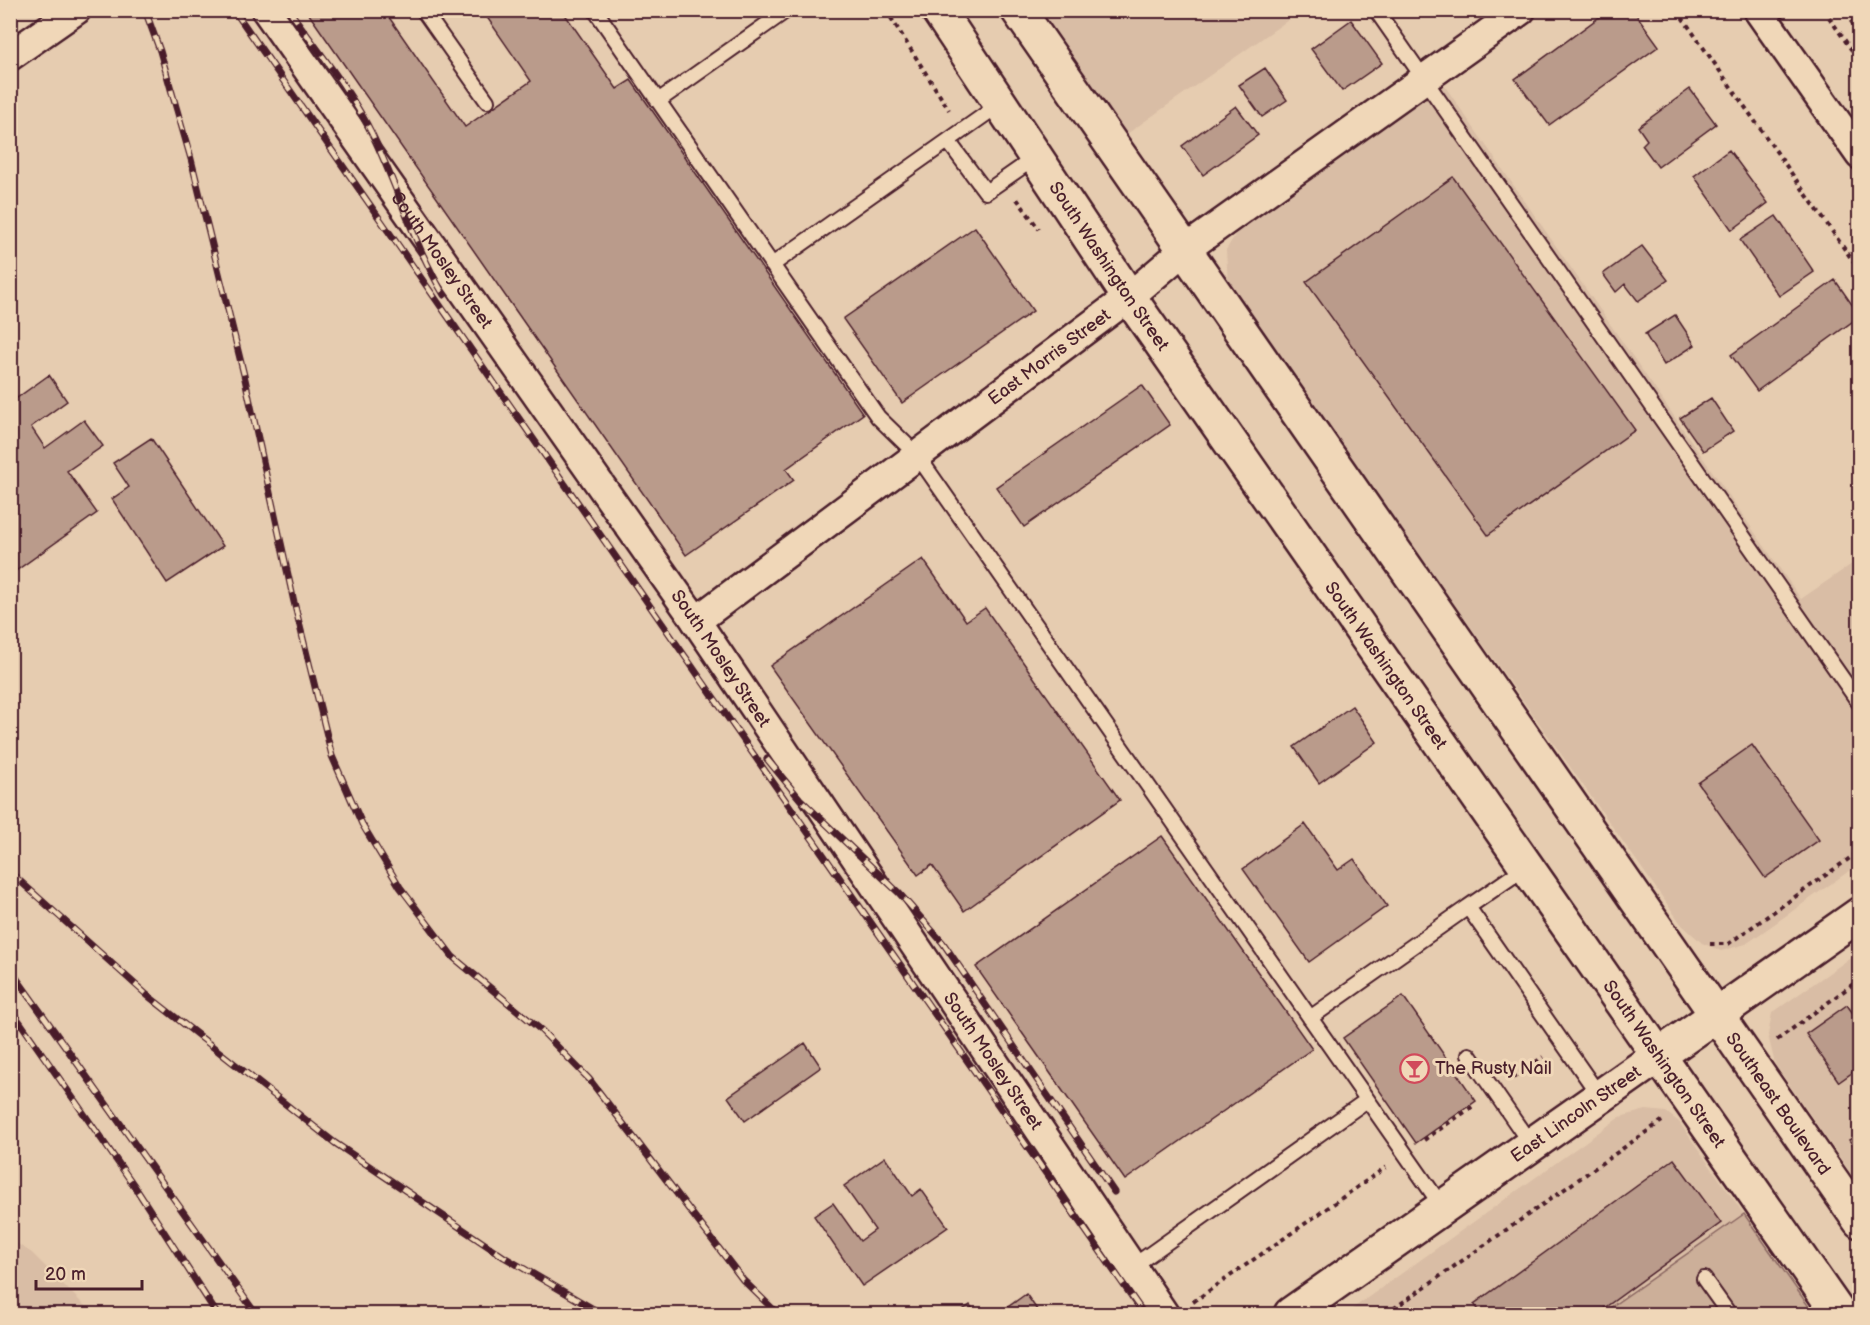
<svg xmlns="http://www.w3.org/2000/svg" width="1870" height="1325" viewBox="0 0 1870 1325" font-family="'Balsamiq Sans',sans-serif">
	<rect width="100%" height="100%" fill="#e6ccb0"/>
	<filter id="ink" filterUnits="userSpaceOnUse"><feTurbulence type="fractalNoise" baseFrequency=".0167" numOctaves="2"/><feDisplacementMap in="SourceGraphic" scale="12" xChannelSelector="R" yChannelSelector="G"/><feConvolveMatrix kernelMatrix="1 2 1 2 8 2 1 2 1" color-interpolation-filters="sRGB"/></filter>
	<g filter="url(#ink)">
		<!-- built -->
		<path fill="#d9bda5" d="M1041,11H1301L1124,136Z
			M1444,85L1801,599L1859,559V864L1746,944L1721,951L1702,943L1682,925L1228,284L1226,250L1243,222Z
			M1859,952V1185L1775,1064L1768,1035L1772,1013Z
			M1646,1110L1666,1112L1679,1122L1744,1214L1601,1314H1345L1620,1117Z
			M10,1239L32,1253L93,1314H11Z"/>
		<!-- green -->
		<path fill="#ccaf99" stroke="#8b6762" stroke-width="1.5" d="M1744,1214L1814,1314H1601Z"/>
		<!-- building -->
		<path fill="#ba9b8b" stroke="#4a1f2b" stroke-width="1.5" d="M306,10H384L465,127L531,81L482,10H562L617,89L631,80L863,414L786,469L794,480L686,555Z
			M1609,10H1633L1659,46L1549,125L1515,79Z
			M1860,16V34L1850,22Z
			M1351,20L1382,63L1342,91L1311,49Z
			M1265,68L1287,100L1262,117L1239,85Z
			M1690,89L1716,124L1658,167L1642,145L1647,140L1638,127Z
			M1236,106L1258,135L1203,175L1182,146Z
			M1729,150L1768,203L1732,230L1694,176Z
			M1453,177L1635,430L1488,535L1306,282Z
			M1776,216L1814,272L1779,296L1740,240Z
			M975,227L1033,311L902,403L843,319Z
			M1642,246L1668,280L1638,301L1625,284L1616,292L1603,274Z
			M1835,280L1860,316L1757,391L1731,355Z
			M1675,315L1695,345L1664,365L1645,334Z
			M49,375L67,401L31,427L45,448L84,420L103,446L67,471L97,513L10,575V396L14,400Z
			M1142,385L1170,425L1024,527L996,487Z
			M1711,398L1733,431L1703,451L1680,418Z
			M151,438L223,546L167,583L112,499L129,487L113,463Z
			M923,559L966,621L985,608L1120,800L964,911L932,865L918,875L770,666Z
			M1352,706L1377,742L1319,783L1294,747Z
			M1752,745L1819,840L1765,878L1698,783Z
			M1305,824L1338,870L1354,859L1387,906L1309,962L1243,869Z
			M1162,836L1312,1049L1125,1180L976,967Z
			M1403,996L1476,1101L1416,1143L1343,1038Z
			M1847,1005L1860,1023V1067L1839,1082L1806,1034Z
			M805,1043L821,1067L745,1121L728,1097Z
			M1860,1133V1155L1849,1140Z
			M885,1157L912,1196L921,1189L948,1227L862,1286L814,1216L833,1203L860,1241L875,1230L844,1186Z
			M1674,1159L1721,1223L1596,1314H1482L1474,1304Z
			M1026,1294L1040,1314H998Z
			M970,1305L977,1314H957Z"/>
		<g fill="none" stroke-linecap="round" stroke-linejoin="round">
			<defs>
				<path id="lane" d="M423,10L487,101
					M595,10L878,417L917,455L1443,1208
					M1376,10L1860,704
					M658,101L787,10
					M948,141L986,192L1036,157
					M772,265L1000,104
					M1468,907L1526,867
					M1310,1018L1468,907L1601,1098
					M1469,1055L1532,1146
					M1132,1267L1367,1100
					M1704,1279L1729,1314"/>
				<g id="street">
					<path id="s1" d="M266,10L696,621L1164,1314"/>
					<path d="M1758,10L1860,155"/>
					<path d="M10,56L76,10"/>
					<path id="s2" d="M696,621L1129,297L1183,251L1521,10"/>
				</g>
				<g id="secondary">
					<path id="s3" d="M1291,1314L1860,914"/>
				</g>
				<g id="primary">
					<path id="s4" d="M938,10L1129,297L1839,1314"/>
					<path id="s5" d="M1018,10L1860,1221"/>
				</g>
			</defs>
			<!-- lane casing -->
			<use href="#lane" stroke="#4a1f2b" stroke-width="18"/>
			<!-- street casing -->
			<use href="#street" stroke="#4a1f2b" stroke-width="33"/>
			<!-- secondary casing -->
			<use href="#secondary" stroke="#4a1f2b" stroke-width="38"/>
			<!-- primary casing -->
			<use href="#primary" stroke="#4a1f2b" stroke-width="38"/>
			<!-- path -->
			<path stroke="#4a1f2b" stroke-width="4" stroke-dasharray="4.5 4.5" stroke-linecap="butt" d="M886,10L949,110
				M1677,10L1860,271
				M1824,10L1860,62
				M1017,199L1039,229
				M1710,944H1728L1860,851
				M1777,1040L1860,979
				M1513,1078L1543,1057
				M1424,1140L1475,1105
				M1193,1302L1386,1167
				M1386,1314L1662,1121"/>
			<!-- lane -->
			<use href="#lane" stroke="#f0d7b8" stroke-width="14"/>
			<!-- street -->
			<use href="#street" stroke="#f0d7b8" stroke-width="28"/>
			<!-- secondary -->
			<use href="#secondary" stroke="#f0d7b8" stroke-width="33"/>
			<!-- primary -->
			<use href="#primary" stroke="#f0d7b8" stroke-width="33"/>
			<defs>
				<path id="rail" d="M145,10L160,51L191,159L245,379L294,602L332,756L362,824L400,887L453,957L541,1030L589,1079L743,1280L778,1314
					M234,10L1144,1314
					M289,10C318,51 351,91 373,136C398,188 414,245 444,295
					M767,759L800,799L899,893L943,943L1114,1192
					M10,872L147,995L335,1143L504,1257L602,1314
					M10,969L256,1314
					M10,1008L133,1184L217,1314"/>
			</defs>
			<!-- rail casing -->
			<use href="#rail" stroke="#4a1f2b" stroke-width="7"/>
			<!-- rail -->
			<use href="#rail" stroke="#f0d7b8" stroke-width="4.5" stroke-dasharray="14" stroke-linecap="butt"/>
		</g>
	</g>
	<!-- icons -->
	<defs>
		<symbol id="bar-ring" viewBox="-11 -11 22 22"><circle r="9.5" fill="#f0d7b8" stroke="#d1495b" stroke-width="1.5"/><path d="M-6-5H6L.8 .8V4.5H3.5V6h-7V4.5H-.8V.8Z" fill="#d1495b"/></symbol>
	</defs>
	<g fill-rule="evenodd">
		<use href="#bar-ring" x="1398" y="1052" width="33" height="33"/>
	</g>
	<g text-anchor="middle" stroke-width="6" stroke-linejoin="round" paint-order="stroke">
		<!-- street labels -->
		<g font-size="18" fill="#4a1f2b" stroke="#f0d7b8">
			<text dy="6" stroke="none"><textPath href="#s1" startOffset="306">South Mosley Street</textPath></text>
			<text dy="6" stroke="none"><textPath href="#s4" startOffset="308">South Washington Street</textPath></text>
			<text dy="6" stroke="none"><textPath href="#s2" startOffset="441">East Morris Street</textPath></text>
			<text dy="6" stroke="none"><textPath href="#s1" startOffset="792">South Mosley Street</textPath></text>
			<text dy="6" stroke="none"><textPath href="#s4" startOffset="794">South Washington Street</textPath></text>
			<text dy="6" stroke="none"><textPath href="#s1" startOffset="1278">South Mosley Street</textPath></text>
			<text dy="6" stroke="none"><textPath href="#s4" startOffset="1280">South Washington Street</textPath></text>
			<text dy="6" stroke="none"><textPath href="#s5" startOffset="1332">Southeast Boulevard</textPath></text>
			<text dy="6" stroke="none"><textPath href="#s3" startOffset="348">East Lincoln Street</textPath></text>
		</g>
		<!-- poi labels -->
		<g font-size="18" fill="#4a1f2b" stroke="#f0d7b8" text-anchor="start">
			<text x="1435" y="1074">The Rusty Nail</text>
		</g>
	</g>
	<!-- margin -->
	<rect width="1870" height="1325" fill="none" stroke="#f0d7b8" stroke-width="36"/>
	<rect x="18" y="18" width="1834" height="1289" fill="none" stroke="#4a1f2b" stroke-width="2" filter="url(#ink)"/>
	<!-- scale -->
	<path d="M36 1280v9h106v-9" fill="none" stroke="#4a1f2b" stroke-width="3"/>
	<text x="45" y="1280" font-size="18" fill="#4a1f2b" stroke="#f0d7b8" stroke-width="4.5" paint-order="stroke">20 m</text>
</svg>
